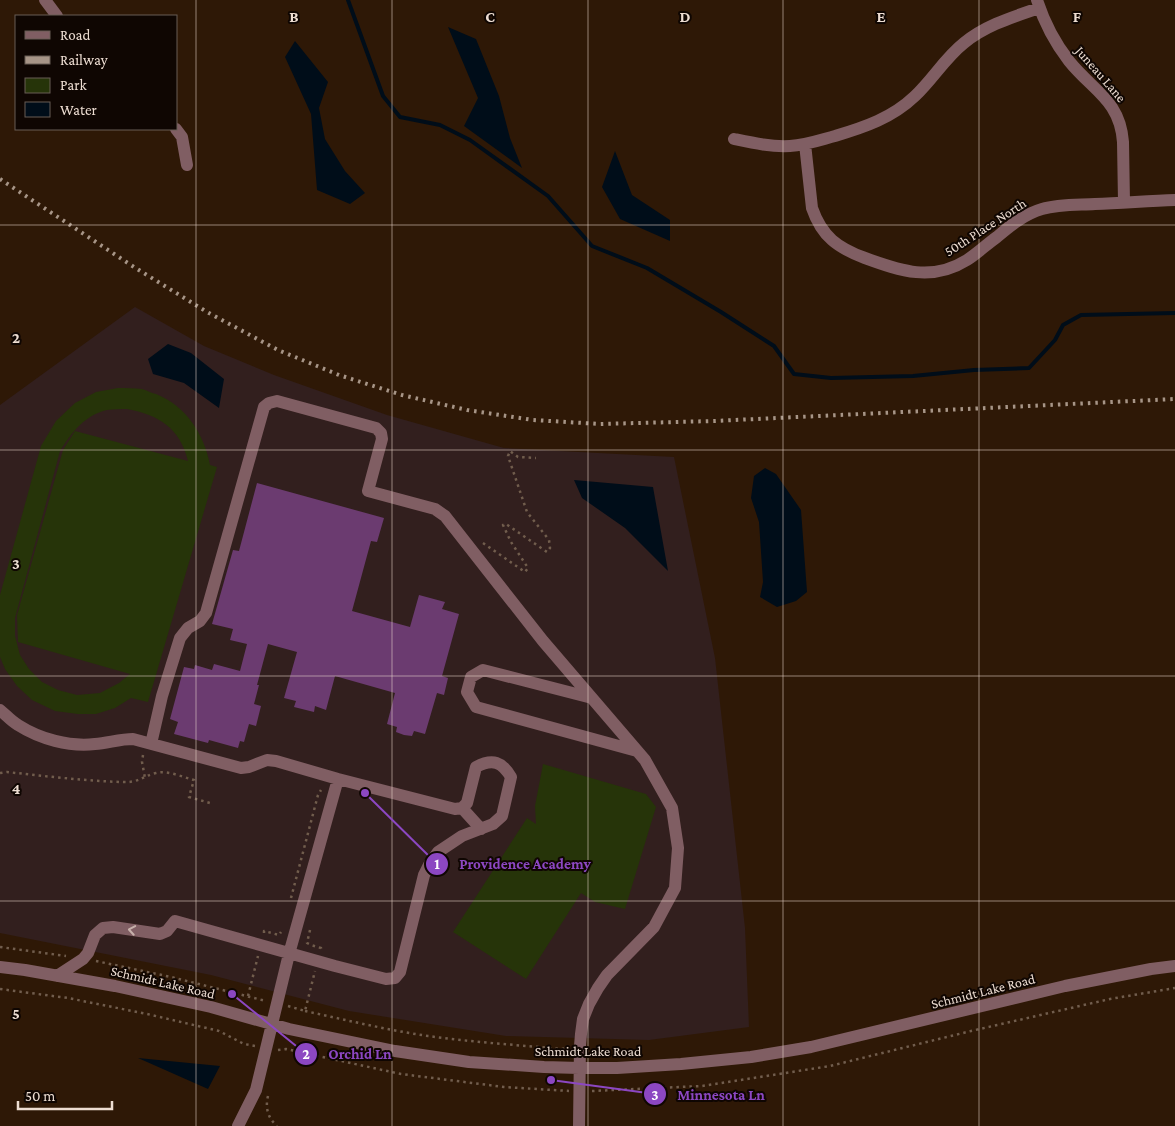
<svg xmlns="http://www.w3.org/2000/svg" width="1175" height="1126" viewBox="0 0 1175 1126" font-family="'Crimson Pro',serif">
	<rect width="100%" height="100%" fill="#2e1806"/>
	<!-- education -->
	<path fill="#321f1e" d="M135,307L204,346L274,375L387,415L504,448L674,457L715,658L745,928L749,1027L649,1040L506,1036L349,1011L211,975L0,933V405Z"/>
	<!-- green -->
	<path fill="#263409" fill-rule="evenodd" d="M118,388C126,388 134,388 142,389C146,390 151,393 156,394C186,406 204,434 210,465L217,467L148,702L131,698L115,708L96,714H78L55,711L32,700L17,686L5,669L0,657V595L41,446L56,421L75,403L96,392ZM127,409C159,415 180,428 188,461L75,431L63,450L17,615L18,642L130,674L119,683L100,693L77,695L58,690L42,682L29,669L20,655L15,636V618L60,451C72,432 85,415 107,410C114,409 121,409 127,409Z
		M543,764L646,794L656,807L625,909L595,902L581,893L526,979L453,932L527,818L536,824L535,806Z"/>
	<!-- water -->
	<path fill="#000d19" d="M448,27L476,39L499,96L510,138L522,168L464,126L478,98Z
		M295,41L328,82L319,108L325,139L345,171L365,193L350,204L317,190L311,114L285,57Z
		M615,151L632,195L670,220V241L620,219L602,187Z
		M168,344L191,353L224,379L219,408L184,383L153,374L148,359Z
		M765,468L776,474L801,510L807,592L796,601L777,607L760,597L763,582L759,522L751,498L754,476Z
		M574,480L653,487L668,571L625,528L582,498Z
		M138,1058L220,1066L208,1089Z"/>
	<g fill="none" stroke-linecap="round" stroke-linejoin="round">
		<!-- stream -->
		<path stroke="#000d19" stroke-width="4" d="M348,0L383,96L400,117L440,125L470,140L548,196L592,246L647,268L721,312L774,346L794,374L831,378L913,376L974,370L1029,368L1055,340L1063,325L1081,315L1175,313"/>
	</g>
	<!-- building -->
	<path fill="#6b3b70" d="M257,483L384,518L377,542L371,541L352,611L410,627L419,595L445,602L442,609L459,614L442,676L448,678L444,695L437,693L425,734L414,731L412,736L404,735L396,732L397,727L387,724L395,693L335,676L326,710L315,706L314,712L294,707L296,701L284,698L297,652L268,644L257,685H259L254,704L261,706L256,726L249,724L244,742L240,741L238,748L209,740L208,743L174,734L178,722L170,719L184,667L194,669L195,665L212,670L214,664L240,671L247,644L230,640L233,629L212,624L233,550L239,551Z"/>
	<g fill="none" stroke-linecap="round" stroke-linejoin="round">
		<!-- path -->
		<path stroke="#715d4d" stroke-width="2.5" stroke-dasharray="2.5 4" stroke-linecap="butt" d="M483,543L525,572L528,568L511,542L503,525L506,524L547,552L550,548L549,540L527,512L508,456L510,451L518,457L536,458
			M143,755L142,762L145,778
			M0,773L7,772C45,776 84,781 123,782C138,783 143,776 156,773C168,770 182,777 194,780L189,797L210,803
			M291,898L318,795L321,790
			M310,930L307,943L311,945L321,948L320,951
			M264,933V931L279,935L281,932
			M0,947L66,956
			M96,961L171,977L266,1001
			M0,989L68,998L147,1014L219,1031L244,1044L255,1046
			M248,996L258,956
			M288,1006L305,1011L315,971
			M305,1011C346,1020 387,1030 428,1036C472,1042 517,1045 561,1049L568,1048
			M278,1050L286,1049L401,1074L504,1087L569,1091
			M592,1091L702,1086L830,1066L971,1031L1110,999L1175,988
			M268,1096C265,1108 268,1118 277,1126"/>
		<!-- minor -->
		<path stroke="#805e63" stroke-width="12" d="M45,0L57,16
			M1037,0C1044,22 1055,43 1069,61C1093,91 1120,100 1123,142L1124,202
			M176,129L182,137L187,165
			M734,139C753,143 771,147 790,146C806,145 820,140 835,136C865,127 892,118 915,96C933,79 945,58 964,43C986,25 1013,17 1039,8
			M805,144L812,208C822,237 838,248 865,258C901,271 932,282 967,260C978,253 987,244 997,237C1011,225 1025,214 1042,209C1059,204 1078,205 1095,204C1122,203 1148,201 1175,200
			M592,698L483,670L471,677L467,692L476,707L637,751
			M0,710C6,715 11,721 18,725C40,739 69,747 95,744C108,743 120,739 133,739L241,768L249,767L267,760L276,761L338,779L455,809L462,808L467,803L476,767C493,758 502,762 511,777L502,816L493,824L462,836L438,852L430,863L424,875L400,972L395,978L386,979L335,966L175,921L167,931L160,934L113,927L103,928L95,935L88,953L83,959L57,976
			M151,744L162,696L180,638L188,628L200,621L206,613L264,407L269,403L277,401L376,428L381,433L382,439L368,491L435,509L445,516L543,641L645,760L672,808L678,848L675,888L654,927L607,975L598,988L589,1004L583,1019L581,1034L580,1046L579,1126
			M462,808L481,829
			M0,967L25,970L115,986L211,1007L289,1029L395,1051L469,1062L544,1067L579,1068H617L681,1064L751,1057L811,1047L1065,986L1151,969L1175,966
			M238,1126L256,1090L289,954L338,779"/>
		<!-- rail -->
		<path stroke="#a79587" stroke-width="4" stroke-dasharray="2.5 5" stroke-linecap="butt" d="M0,179L134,267L207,312L278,350L339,375L402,395L467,410L533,420L600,424L714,421L1175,399"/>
	</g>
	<!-- one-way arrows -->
	<defs><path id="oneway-chevron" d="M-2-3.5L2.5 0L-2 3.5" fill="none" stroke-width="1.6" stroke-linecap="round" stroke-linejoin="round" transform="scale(1.25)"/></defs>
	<use stroke="#c7b1ab" href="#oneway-chevron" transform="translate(132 930) rotate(-170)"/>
	<!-- grid -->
	<path fill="none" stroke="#edddd2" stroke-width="1" stroke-opacity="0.55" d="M196,0V1126M392,0V1126M588,0V1126M783,0V1126M979,0V1126M0,225H1175M0,450H1175M0,676H1175M0,901H1175"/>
	<g text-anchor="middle" stroke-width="4" stroke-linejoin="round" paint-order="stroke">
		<!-- street labels -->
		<g font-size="14" fill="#edddd2" stroke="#0f0602">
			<text transform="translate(1101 74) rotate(49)" y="5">Juneau Lane</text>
			<text transform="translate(985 227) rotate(-33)" y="5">50th Place North</text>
			<text transform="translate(163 982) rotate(13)" y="5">Schmidt Lake Road</text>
			<text transform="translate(983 991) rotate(-14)" y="5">Schmidt Lake Road</text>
			<text x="588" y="1056">Schmidt Lake Road</text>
		</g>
	</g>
	<g font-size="16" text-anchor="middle" font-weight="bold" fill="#edddd2" stroke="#0f0602" stroke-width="4" stroke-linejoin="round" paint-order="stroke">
		<text x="294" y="22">B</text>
		<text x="490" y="22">C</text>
		<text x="685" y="22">D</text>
		<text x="881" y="22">E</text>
		<text x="1077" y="22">F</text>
		<text x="16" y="343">2</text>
		<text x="16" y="569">3</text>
		<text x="16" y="794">4</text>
		<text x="16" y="1019">5</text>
	</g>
	<!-- callouts -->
	<path fill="none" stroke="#8c47c2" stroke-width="2" d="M365 793L437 864M232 994L306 1054M551 1080L655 1094"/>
	<g fill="#8c47c2" stroke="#0f0602" stroke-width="2">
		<circle cx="365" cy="793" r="5"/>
		<circle cx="232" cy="994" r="5"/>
		<circle cx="551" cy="1080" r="5"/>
		<circle cx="437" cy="864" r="12"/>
		<circle cx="306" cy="1054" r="12"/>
		<circle cx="655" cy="1094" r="12"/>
	</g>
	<g font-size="15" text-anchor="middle" font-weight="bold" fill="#fff">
		<text x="437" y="869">1</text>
		<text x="306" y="1059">2</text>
		<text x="655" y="1100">3</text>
	</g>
	<g font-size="15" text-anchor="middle" font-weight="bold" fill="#8c47c2" stroke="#0f0602" stroke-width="4" stroke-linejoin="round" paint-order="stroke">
		<text x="525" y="869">Providence Academy</text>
		<text x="360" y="1059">Orchid Ln</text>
		<text x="721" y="1100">Minnesota Ln</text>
	</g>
	<!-- legend -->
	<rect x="15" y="15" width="162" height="115" fill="#0f0602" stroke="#685c55"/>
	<rect x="25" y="31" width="25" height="8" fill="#805e63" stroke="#685c55"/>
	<text x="60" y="40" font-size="15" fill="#edddd2">Road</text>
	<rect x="25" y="56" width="25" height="8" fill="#a79587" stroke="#685c55"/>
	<text x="60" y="65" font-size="15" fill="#edddd2">Railway</text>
	<rect x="25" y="78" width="25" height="15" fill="#263409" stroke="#685c55"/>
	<text x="60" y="90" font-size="15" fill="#edddd2">Park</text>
	<rect x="25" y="102" width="25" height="15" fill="#000d19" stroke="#685c55"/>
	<text x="60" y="115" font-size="15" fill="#edddd2">Water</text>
	<!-- scale -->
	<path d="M18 1101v8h94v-8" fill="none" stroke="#edddd2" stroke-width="2.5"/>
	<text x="25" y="1101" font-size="15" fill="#edddd2" stroke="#0f0602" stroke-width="4" paint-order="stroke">50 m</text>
</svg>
